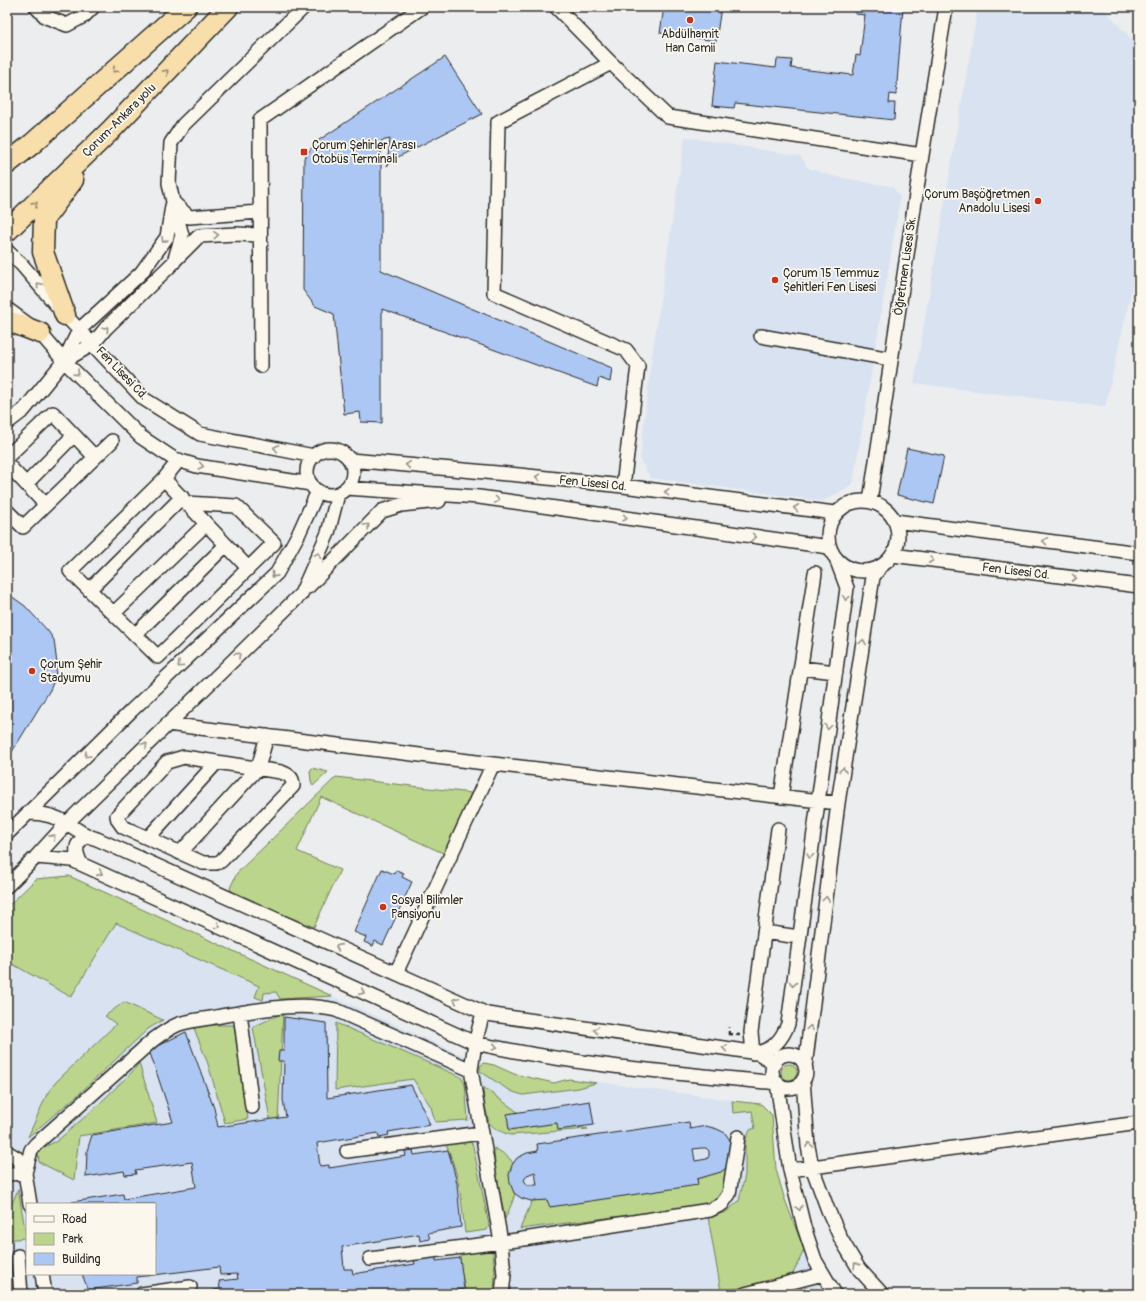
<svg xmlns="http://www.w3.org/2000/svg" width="1146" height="1301" viewBox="0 0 1146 1301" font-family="Pangolin,sans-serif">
	<rect width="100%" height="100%" fill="#ebedee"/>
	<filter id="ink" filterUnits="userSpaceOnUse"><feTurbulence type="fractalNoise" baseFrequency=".025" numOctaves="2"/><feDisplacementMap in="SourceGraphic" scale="8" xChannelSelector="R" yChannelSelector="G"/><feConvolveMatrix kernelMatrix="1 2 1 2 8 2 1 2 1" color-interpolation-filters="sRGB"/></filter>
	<g filter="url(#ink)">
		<!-- built -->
		<path fill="#d8e2f0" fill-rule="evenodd" d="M978,7H1102L1139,47V257L1105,407L914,383Z
			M685,137L800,156L808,168L832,176L893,187L900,198L853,483L841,491L823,501L651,478L640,460L651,363Z
			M69,876L468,1058L494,1065L514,1074L555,1083L569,1079H575L761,1104L772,1115L776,1169L784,1197L804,1250L826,1294H7V1240L25,1238L7,1227V907L36,879ZM27,1204H155V1274H27Z"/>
		<!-- green -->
		<path fill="#bbd58c" stroke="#73805c" d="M312,768L328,772L313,786L311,781L310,771Z
			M336,777L471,793L445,854L321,797L297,851L340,870L314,927L233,894L230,888L237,873Z
			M69,876L332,996L280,999L276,992L264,993L263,1000L255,997L259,986L116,923L71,997L7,961V907L36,879Z
			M124,1002L163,1020L148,1029L80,1093L28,1137L47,1094L55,1083L116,1024L105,1016Z
			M283,1013L278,1122L270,1119L253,1027Z
			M336,1023L461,1077L465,1084L468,1120L435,1122L431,1107L413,1079L335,1090Z
			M211,1025H234L248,1119L225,1123L208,1064L194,1028Z
			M139,1063L157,1123L79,1136L74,1180L39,1162L38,1152L44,1147L57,1141L94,1109L133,1071Z
			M484,1063L494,1065L514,1074L554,1083L569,1079L596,1083L579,1088L523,1095L513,1092L504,1087L480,1071V1066Z
			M781 1072a8 8 0 1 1 16 0a8 8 0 1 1-16 0Z
			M483,1087L526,1118L588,1129L510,1135L497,1130L489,1123L484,1101Z
			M732,1101L761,1104L772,1115L776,1169L784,1197L804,1250L791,1278L710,1294H706L721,1291L708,1217L726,1212L739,1201L745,1175V1141L750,1130L755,1128L752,1111L733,1113Z
			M467,1140L471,1142L473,1146L489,1225L487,1230L465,1233C461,1199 460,1174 445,1143Z
			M494,1148C500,1151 506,1155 510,1159C525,1177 513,1201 505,1219L495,1165Z
			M718,1167L727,1169L733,1182L715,1204L520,1229L532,1201Z
			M18,1189L27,1240V1255L25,1238L7,1240V1216Z
			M492,1247L495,1272L494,1294H454V1292L465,1289L459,1260L463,1249Z"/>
		<!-- building -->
		<path fill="#adc7f4" stroke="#2b2b2b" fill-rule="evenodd" d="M664,7H721L716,41L660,33Z
			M855,7H903L896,95L890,94L889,103H895L894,120L735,103L734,108L712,106L717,61L776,68L777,59L792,60L791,68L853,75L856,55L860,56L865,15L855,14Z
			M445,57L482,114L394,159L387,166L390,139L381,141V270L612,368L610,382L599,378L597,387L382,309V423L361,422L360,412L344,414L334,314L315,306L303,290L304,158L316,142Z
			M907,448L944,456L934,504L897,495Z
			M7,593L25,606L48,631L54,640L57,664L55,678L50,690L7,760Z
			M382,869L394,874L396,870L404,873L402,877L412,882L383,945L375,941L373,946L364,942L366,937L354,932Z
			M284,1017L326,1023L327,1098L411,1085L425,1113L430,1125L388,1132L389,1135L379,1137L378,1133L317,1143L320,1166L329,1165V1168L406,1156L405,1151L413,1150L414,1155L448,1150L453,1167L457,1184L461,1227L428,1233L430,1239L420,1241L419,1234L342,1247L344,1269H352L353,1274L415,1264L414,1260L436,1257V1261L460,1258L464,1289L453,1291V1294H214V1290L220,1289L219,1281L238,1279L237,1274L220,1275L219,1267L137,1277V1283L88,1290L82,1274H155V1204H71L72,1202L123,1194L124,1199L196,1187L192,1162L135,1170L136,1174L125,1175L124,1171L86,1177L87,1151L92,1135L173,1122L149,1050L186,1032L214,1108L218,1127L286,1117L283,1100L284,1061H278L279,1051H284Z
			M590,1101L594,1125L558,1130L557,1123L509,1130L507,1114Z
			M689,1122L690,1129L706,1126L717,1129L725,1133L734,1146L727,1167L721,1172L697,1179L698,1185L550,1207L547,1200L531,1201L521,1198L514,1193L510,1183L509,1175L512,1165L517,1158L527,1153L538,1151L537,1144ZM701,1148H706L709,1151V1156L707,1159L695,1161L693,1149ZM535,1172L537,1185H527L524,1180L527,1175Z"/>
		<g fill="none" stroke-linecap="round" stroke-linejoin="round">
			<defs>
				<path id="minor" d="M36,7L46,17L67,25L84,16L93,7
					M556,7L611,63L668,117L922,155
					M611,63L498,122L494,293L626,350L638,366L623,486
					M173,202L189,217L260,212
					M7,251L22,265L65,315L144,399L200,434L314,456
					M175,260L199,236L236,234L260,235
					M7,309L40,333L64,361L141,437L174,459L197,466L311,484
					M761,336L891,359
					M64,361L93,344L106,328L174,262L182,235L173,202L169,183L171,143L183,125L304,7
					M261,366L260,120L422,7
					M7,423L24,410L64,361L79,330L141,273L167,237L172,206
					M307 472a23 23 0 1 1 46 0a23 23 0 1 1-46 0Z
					M7,457L53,413L95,457
					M179,460L164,479L248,568
					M350,460L519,475L623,486L835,513
					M7,464L46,505
					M164,479L70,571L158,657L274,543L236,506L186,503
					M26,484L74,435
					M346,488L479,497L829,547
					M828 536a35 35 0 1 1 70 0a35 35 0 1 1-70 0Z
					M870,501L922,155L946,7
					M7,511L23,527L112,441
					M895,521L1139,553
					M892,555L1139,586
					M308,587L382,511L401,505L439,501
					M89,590L182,497
					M114,613L206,524
					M135,635L226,545
					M801,668L836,672
					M167,724L493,764L838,803
					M184,757L281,772C289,775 293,777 293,786L221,861L216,863H203L123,827L118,820L117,816L167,762Z
					M781,797L815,573
					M28,813C42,813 56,816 68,824C78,830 85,836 97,839L487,1014L758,1053L775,1063
					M7,834L131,711L277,573L299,533L318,491
					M148,838L217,762
					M180,853L258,768L267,736
					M36,857L72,860L475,1043C574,1065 676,1073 777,1083L790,1170L804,1227L815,1260L835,1294
					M81,864C75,851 74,844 86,836
					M7,886L36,857L67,823L301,594L328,533L338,494
					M764,932L799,937
					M396,973L493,764
					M240,1013L252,1107
					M753,1053L751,1032L778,829
					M758,1053C774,1049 782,1039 788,1024L847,588L837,561
					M772 1071a17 17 0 1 1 34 0a17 17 0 1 1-34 0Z
					M805,1067L838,803L873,577L881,566
					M471,1070L475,1043L483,1013
					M803,1080L808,1146L812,1167L828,1210L841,1239L859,1269L882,1294
					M347,1151L481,1133
					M7,1152L17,1158L25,1173L30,1204
					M790,1170L1139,1123
					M25,1173L31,1150L36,1144L153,1040C161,1034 169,1028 179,1024C192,1020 207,1019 221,1016C259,1010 298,1001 336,1010L471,1070L501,1242L504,1275L502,1294
					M7,1174L25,1173
					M18,1256L21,1294
					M370,1259L517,1240L710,1210L722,1204L729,1194L738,1137
					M42,1274L45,1294
					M142,1294L190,1287
					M745,1294L823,1274"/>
				<path id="highway" d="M7,164L32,144L186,7
					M7,231L112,129L228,7
					M65,315L43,252L44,219L73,180
					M7,322L14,323L40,333"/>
			</defs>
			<!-- minor casing -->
			<use href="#minor" stroke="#2b2b2b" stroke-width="16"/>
			<!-- highway casing -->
			<use href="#highway" stroke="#2b2b2b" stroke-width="23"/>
			<!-- path -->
			<path stroke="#2b2b2b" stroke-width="2.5" stroke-dasharray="4 3" stroke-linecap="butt" d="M729,1034L740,1035
				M729,1035V1027"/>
			<!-- minor -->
			<use href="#minor" stroke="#fbf7ec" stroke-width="13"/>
			<!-- highway -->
			<use href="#highway" stroke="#f8deab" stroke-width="20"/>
		</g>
		<!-- one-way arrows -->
		<defs><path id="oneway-chevron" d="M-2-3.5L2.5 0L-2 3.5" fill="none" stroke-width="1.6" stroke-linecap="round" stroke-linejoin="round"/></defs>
		<g stroke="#92846b">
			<use href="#oneway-chevron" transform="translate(115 70) rotate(138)"/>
			<use href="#oneway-chevron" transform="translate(166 72) rotate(-46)"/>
			<use href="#oneway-chevron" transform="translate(35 204) rotate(-44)"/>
		</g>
		<g stroke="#93918c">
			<use href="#oneway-chevron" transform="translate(216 235) rotate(-4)"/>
			<use href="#oneway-chevron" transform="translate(164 240) rotate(120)"/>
			<use href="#oneway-chevron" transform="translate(39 285) rotate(-131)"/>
			<use href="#oneway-chevron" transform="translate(106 329) rotate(-49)"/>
			<use href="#oneway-chevron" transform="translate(77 373) rotate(44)"/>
			<use href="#oneway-chevron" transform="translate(276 448) rotate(-169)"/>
			<use href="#oneway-chevron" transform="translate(408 465) rotate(-175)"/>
			<use href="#oneway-chevron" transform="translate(201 466) rotate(11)"/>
			<use href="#oneway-chevron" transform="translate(538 477) rotate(-174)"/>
			<use href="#oneway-chevron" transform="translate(667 492) rotate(-173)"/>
			<use href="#oneway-chevron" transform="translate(497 500) rotate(8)"/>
			<use href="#oneway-chevron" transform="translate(796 508) rotate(-173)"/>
			<use href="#oneway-chevron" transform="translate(625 518) rotate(8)"/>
			<use href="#oneway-chevron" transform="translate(367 526) rotate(-46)"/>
			<use href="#oneway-chevron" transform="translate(754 537) rotate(8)"/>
			<use href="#oneway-chevron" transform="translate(1045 541) rotate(-172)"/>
			<use href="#oneway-chevron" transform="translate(318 555) rotate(-66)"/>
			<use href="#oneway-chevron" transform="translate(931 560) rotate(7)"/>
			<use href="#oneway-chevron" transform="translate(274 575) rotate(132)"/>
			<use href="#oneway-chevron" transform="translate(1074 578) rotate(7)"/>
			<use href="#oneway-chevron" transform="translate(846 598) rotate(98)"/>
			<use href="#oneway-chevron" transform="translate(863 642) rotate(-81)"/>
			<use href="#oneway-chevron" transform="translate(238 655) rotate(-44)"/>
			<use href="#oneway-chevron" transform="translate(180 665) rotate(137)"/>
			<use href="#oneway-chevron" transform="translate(828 727) rotate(98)"/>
			<use href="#oneway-chevron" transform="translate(145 745) rotate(-45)"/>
			<use href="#oneway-chevron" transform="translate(87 755) rotate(135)"/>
			<use href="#oneway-chevron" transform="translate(843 770) rotate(-81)"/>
			<use href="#oneway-chevron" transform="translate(53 837) rotate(-48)"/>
			<use href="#oneway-chevron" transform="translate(810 856) rotate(98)"/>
			<use href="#oneway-chevron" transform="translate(100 873) rotate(24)"/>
			<use href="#oneway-chevron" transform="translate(826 899) rotate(-83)"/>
			<use href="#oneway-chevron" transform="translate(218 926) rotate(24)"/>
			<use href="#oneway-chevron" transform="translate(338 947) rotate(-156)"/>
			<use href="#oneway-chevron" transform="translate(793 984) rotate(98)"/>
			<use href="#oneway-chevron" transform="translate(362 992) rotate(24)"/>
			<use href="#oneway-chevron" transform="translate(456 1000) rotate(-155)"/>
			<use href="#oneway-chevron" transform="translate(810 1028) rotate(-83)"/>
			<use href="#oneway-chevron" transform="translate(596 1030) rotate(-172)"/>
			<use href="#oneway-chevron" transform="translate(495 1047) rotate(12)"/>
			<use href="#oneway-chevron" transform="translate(725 1048) rotate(-172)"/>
			<use href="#oneway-chevron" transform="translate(809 1145) rotate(-97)"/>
			<use href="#oneway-chevron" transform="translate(799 1208) rotate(76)"/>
			<use href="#oneway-chevron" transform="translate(856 1265) rotate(-123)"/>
		</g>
	</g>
	<!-- markers -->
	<g fill="#c8321e" stroke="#fbf7ec" stroke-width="1.5">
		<circle cx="690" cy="20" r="4"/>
		<rect x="300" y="148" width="8" height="8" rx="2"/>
		<circle cx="1038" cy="201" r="4"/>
		<circle cx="775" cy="280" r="4"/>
		<circle cx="32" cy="671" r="4"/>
		<circle cx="383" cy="907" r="4"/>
	</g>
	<g text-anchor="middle" stroke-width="3.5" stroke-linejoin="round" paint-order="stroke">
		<!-- poi labels -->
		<g font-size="12" fill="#2b2b2b" stroke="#fbf7ec" text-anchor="start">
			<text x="690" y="38" text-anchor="middle">Abdülhamit<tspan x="690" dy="14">Han Camii</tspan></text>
			<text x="312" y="149">Çorum Şehirler Arası<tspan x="312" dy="14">Otobüs Terminali</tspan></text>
			<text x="1030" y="198" text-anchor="end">Çorum Başöğretmen<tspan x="1030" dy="14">Anadolu Lisesi</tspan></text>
			<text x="783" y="277">Çorum 15 Temmuz<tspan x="783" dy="14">Şehitleri Fen Lisesi</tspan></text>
			<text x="40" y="668">Çorum Şehir<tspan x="40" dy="14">Stadyumu</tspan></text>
			<text x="391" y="904">Sosyal Bilimler<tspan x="391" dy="14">Pansiyonu</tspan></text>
		</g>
		<!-- street labels -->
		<g font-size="12" fill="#2b2b2b" stroke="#fbf7ec">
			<text transform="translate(119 120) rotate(-45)" y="4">Çorum-Ankara yolu</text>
			<text transform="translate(905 266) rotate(-82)" y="4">Öğretmen Lisesi Sk.</text>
			<text transform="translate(122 373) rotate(46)" y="4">Fen Lisesi Cd.</text>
			<text transform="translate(593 483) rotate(6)" y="4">Fen Lisesi Cd.</text>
			<text transform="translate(1016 571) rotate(7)" y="4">Fen Lisesi Cd.</text>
		</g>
	</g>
	<!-- margin -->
	<rect width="1146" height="1301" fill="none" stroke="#fbf7ec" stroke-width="24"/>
	<rect x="12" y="12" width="1122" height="1277" fill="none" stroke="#2b2b2b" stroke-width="1.5" filter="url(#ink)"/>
	<!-- legend -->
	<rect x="26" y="1203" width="130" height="72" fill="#fbf7ec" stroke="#a8a59f"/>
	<rect x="34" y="1216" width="20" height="6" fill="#fbf7ec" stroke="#a8a59f"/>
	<text x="62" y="1223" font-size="12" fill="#2b2b2b">Road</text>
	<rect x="34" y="1233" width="20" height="12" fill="#bbd58c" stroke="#a8a59f"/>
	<text x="62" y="1243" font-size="12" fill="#2b2b2b">Park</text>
	<rect x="34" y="1253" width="20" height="12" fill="#adc7f4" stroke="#a8a59f"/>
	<text x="62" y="1263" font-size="12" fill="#2b2b2b">Building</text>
</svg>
